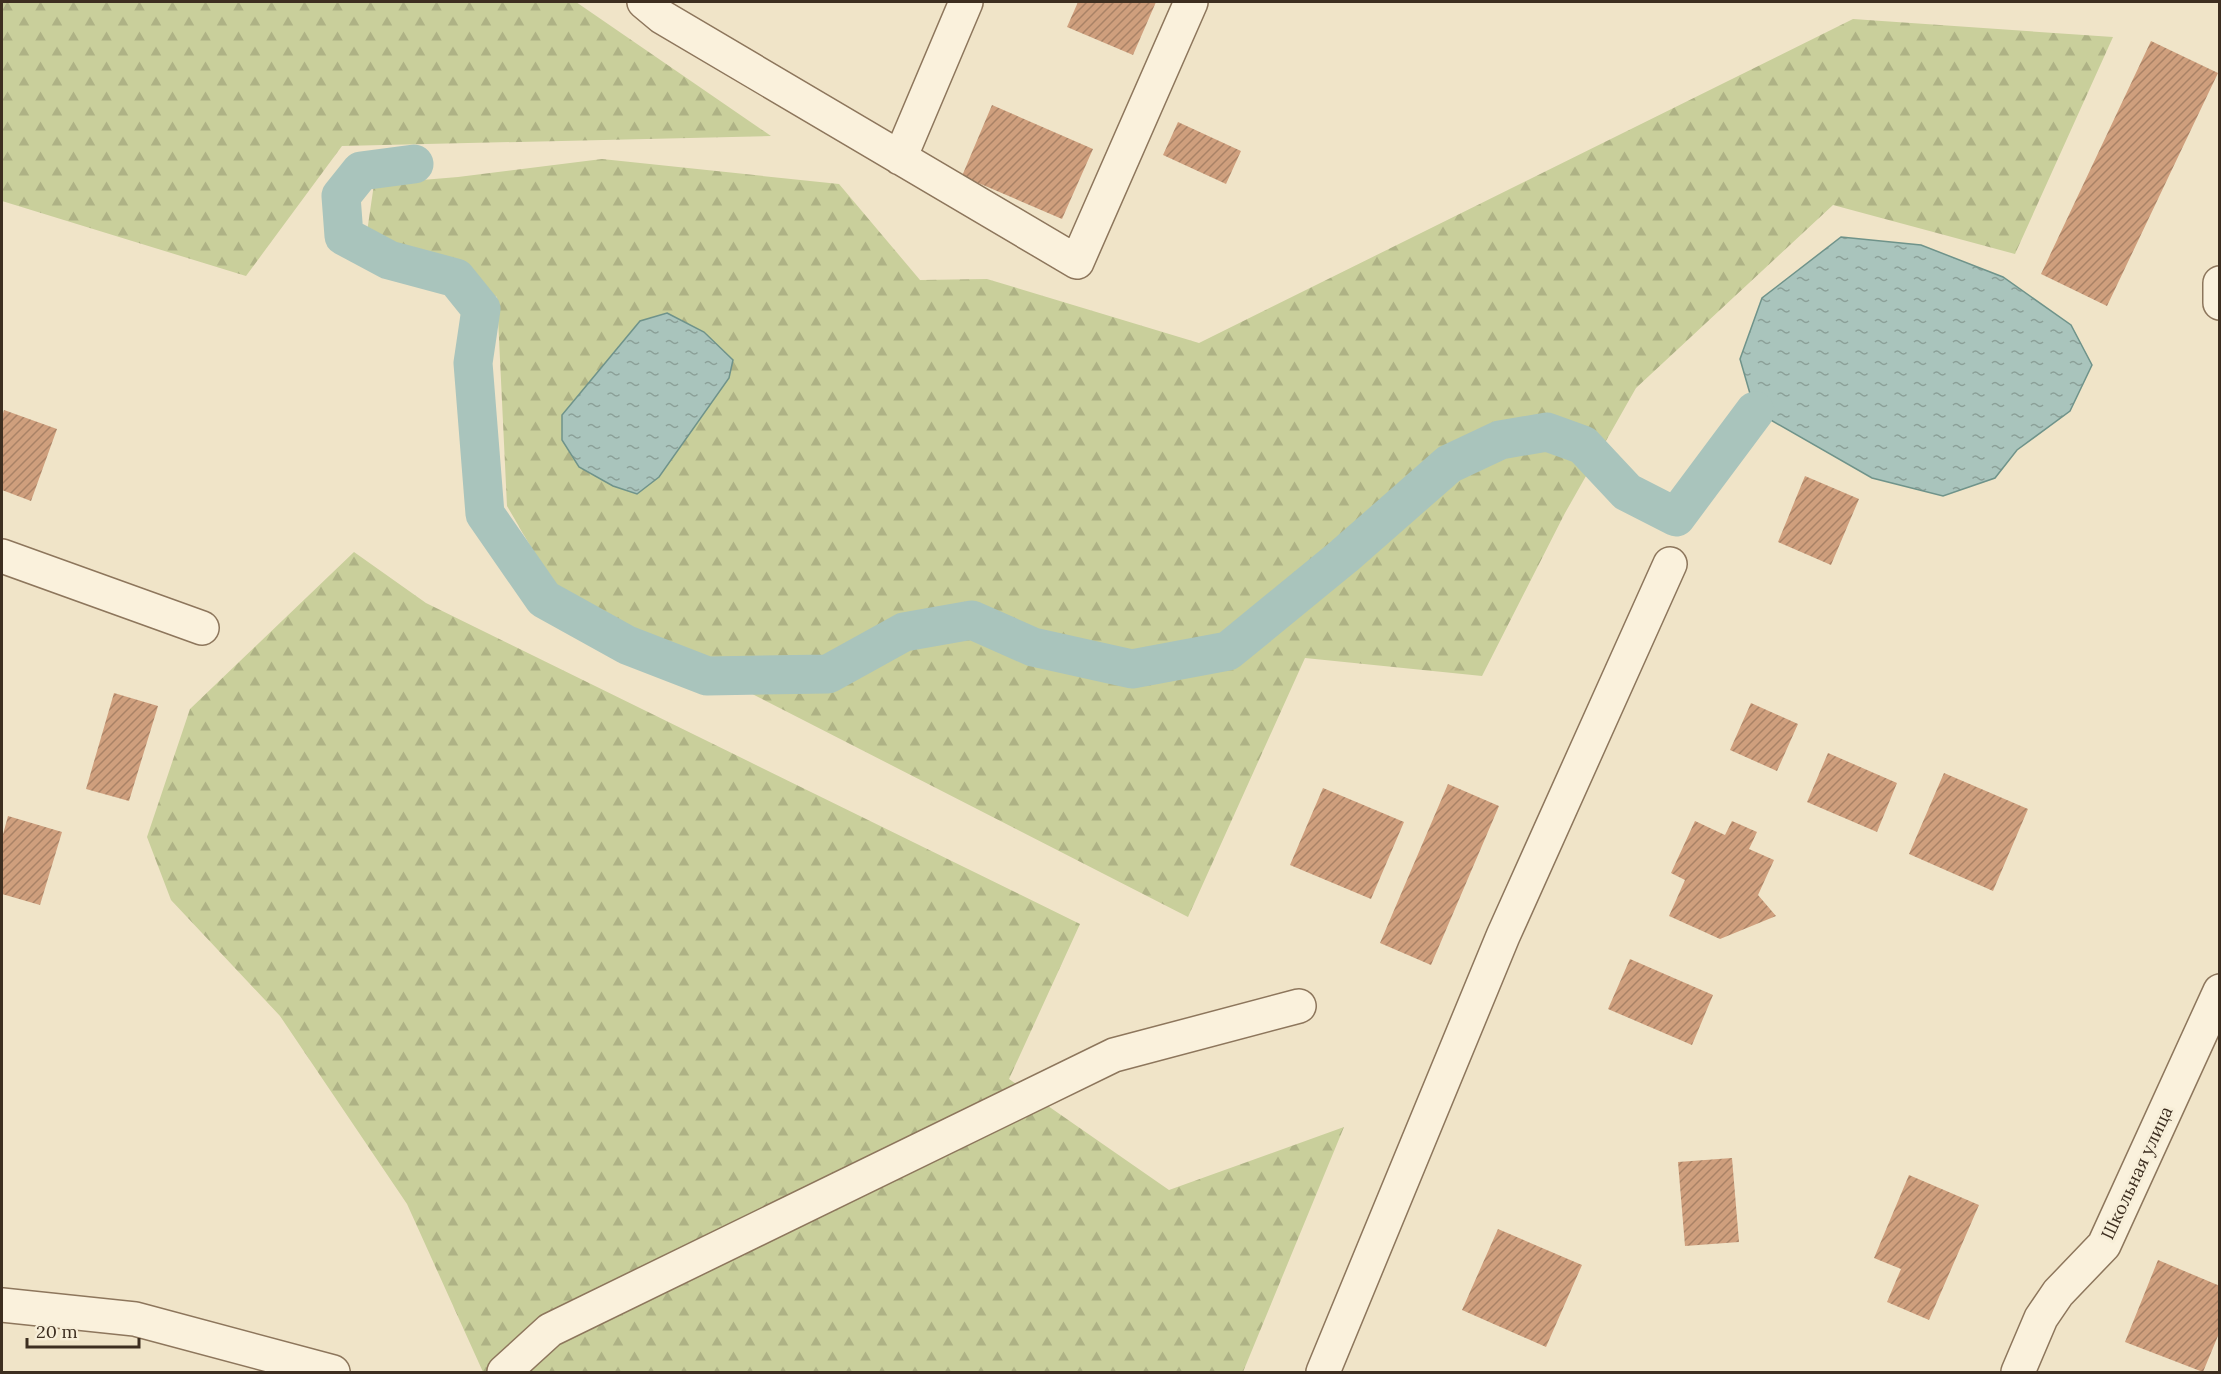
<svg xmlns="http://www.w3.org/2000/svg" width="2221" height="1374" viewBox="0 0 2221 1374" font-family="Lora,serif">
	<defs>
		<pattern id="forest-firs" width="22" height="20" patternUnits="userSpaceOnUse" patternTransform="scale(1.5)"><rect width="22" height="20" fill="#c9cf9b"/><path d="M5 1l3.5 6h-7zM16 11l3.5 6h-7z" fill="#aeb285"/></pattern>
		<pattern id="water-ripples" width="26" height="14" patternUnits="userSpaceOnUse" patternTransform="scale(1.5)"><rect width="26" height="14" fill="#a9c4bc"/><path d="M2 4q2-2 4 0t4 0M15 11q2-2 4 0t4 0" fill="none" stroke="#8ba098"/></pattern>
		<pattern id="building-hatch" width="6" height="6" patternUnits="userSpaceOnUse" patternTransform="scale(1.5)"><rect width="6" height="6" fill="#cf9f7d"/><path d="M-1 1l2-2M0 6l6-6M5 7l2-2" fill="none" stroke="#a98266"/></pattern>
	</defs>
	<rect width="100%" height="100%" fill="#f0e4c8"/>
	<!-- forest -->
	<path fill="url(#forest-firs)" d="M2,2H576L771,136L342,146L246,276L2,201Z
		M1853,19L2113,37L2015,254L1833,205L1636,388L1565,513L1482,676L1305,658L1188,917L559,595L507,506L497,297L367,232L374,184L458,177L602,159L839,184L920,280L987,279L1199,343Z
		M354,552L426,603L1080,924L1009,1079L1169,1190L1344,1127L1243,1372H483L407,1204L280,1016L171,900L147,837L190,709Z"/>
	<!-- water -->
	<path fill="url(#water-ripples)" stroke="#6f938a" stroke-width="1.5" d="M1841,237L1921,245L2003,277L2071,325L2092,365L2070,411L2017,450L1995,478L1943,496L1872,478L1755,411L1740,359L1762,298Z
		M667,313L704,332L733,360L729,378L659,477L637,494L613,486L579,467L562,440V415L640,321Z"/>
	<g fill="none" stroke-linecap="round" stroke-linejoin="round">
		<!-- canal -->
		<path stroke="#a9c4bc" stroke-width="39" d="M414,164L361,171L341,196L344,236L389,260L456,278L481,309L473,363L485,514L544,599L627,645L707,676L828,674L904,632L972,620L1033,647L1132,669L1228,651L1344,556L1449,464L1500,440L1547,432L1583,445L1627,492L1676,517L1755,411"/>
	</g>
	<!-- building -->
	<path fill="url(#building-hatch)" d="M1078,2H1156L1133,55L1067,27Z
		M2151,41L2218,73L2107,306L2041,274Z
		M992,105L1093,149L1062,219L962,176Z
		M1178,122L1241,151L1226,184L1163,155Z
		M4,410L57,429L31,501L2,490V417Z
		M1805,476L1859,499L1831,565L1778,542Z
		M114,693L158,706L129,801L86,789Z
		M1751,703L1798,724L1777,771L1730,750Z
		M1828,753L1897,783L1877,832L1807,802Z
		M1944,773L2028,809L1993,891L1909,854Z
		M1448,784L1499,806L1431,965L1380,943Z
		M1323,788L1404,822L1371,899L1290,865Z
		M8,816L62,832L40,905L2,894V838Z
		M1695,821L1725,835L1732,821L1757,832L1749,849L1774,860L1758,895L1776,916L1720,939L1669,916L1685,880L1671,873Z
		M1630,959L1713,995L1692,1045L1608,1009Z
		M1732,1158L1739,1242L1685,1246L1678,1162Z
		M1909,1175L1979,1205L1929,1320L1887,1302L1901,1269L1874,1258Z
		M1498,1229L1582,1265L1546,1347L1462,1310Z
		M2158,1260L2220,1286V1331L2203,1372L2125,1342Z"/>
	<g fill="none" stroke-linecap="round" stroke-linejoin="round">
		<defs>
			<path id="minor" d="M644,2L662,17L1077,262L1191,2
				M900,158L966,2
				M2220,283V303
				M2,556L202,628
				M2,1305L135,1319L333,1372
				M504,1372L550,1330L1114,1055L1299,1006
				M1323,1372L1503,936L1670,564
				M2018,1372L2041,1318L2058,1293L2104,1245L2220,991"/>
		</defs>
		<!-- minor casing -->
		<use href="#minor" stroke="#8d765c" stroke-width="36"/>
		<!-- minor -->
		<use href="#minor" stroke="#faf1dc" stroke-width="33"/>
	</g>
	<g text-anchor="middle" stroke-width="6" stroke-linejoin="round" paint-order="stroke">
		<!-- street labels -->
		<g font-size="18" fill="#3d2e20" stroke="#f7eed8">
			<text transform="translate(2137 1173) rotate(-65)" y="6">Школьная улица</text>
		</g>
	</g>
	<!-- border -->
	<rect width="2221" height="1374" fill="none" stroke="#3d2e20" stroke-width="6"/>
	<!-- scale -->
	<path d="M27 1338v9h112v-9" fill="none" stroke="#3d2e20" stroke-width="3"/>
	<text x="36" y="1338" font-size="18" fill="#3d2e20" stroke="#f7eed8" stroke-width="4.5" paint-order="stroke">20 m</text>
</svg>
